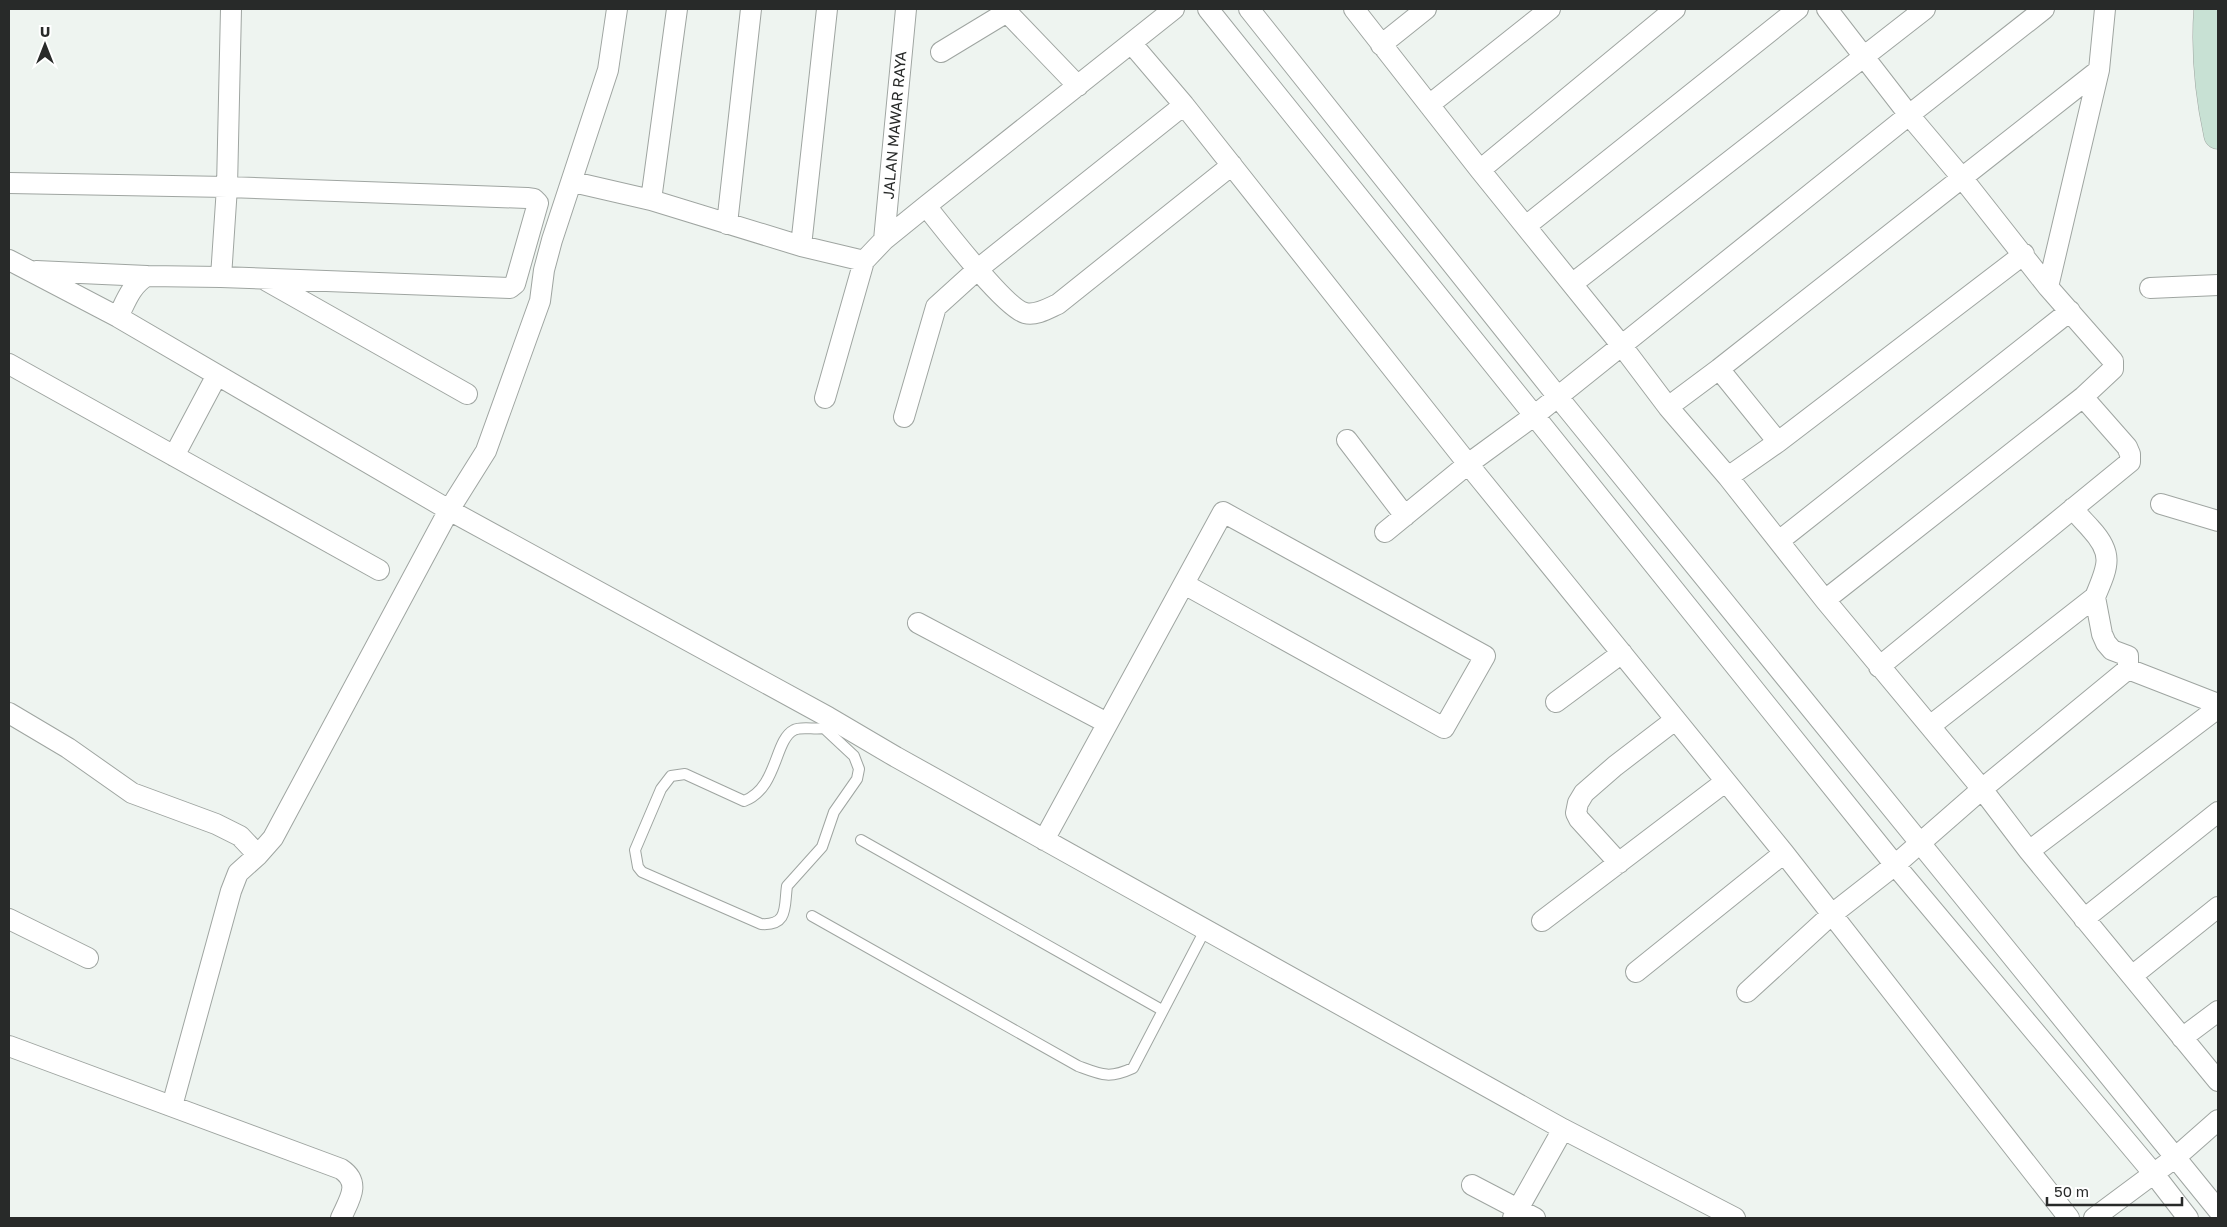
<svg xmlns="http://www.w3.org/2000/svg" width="2227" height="1227" viewBox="0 0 2227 1227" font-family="'Golos Text',sans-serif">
	<rect width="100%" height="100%" fill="#eef4f0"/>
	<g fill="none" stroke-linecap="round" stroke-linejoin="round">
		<defs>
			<path id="lane" d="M824,728L854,756L859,769L857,779L834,812L822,847L787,886C784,906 789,926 761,924L642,872L638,867L635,850L661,789L671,776L685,774L744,801C778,788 774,740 794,730C801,726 816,730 824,728Z
				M861,840L1162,1010
				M812,916L1078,1066C1102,1075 1109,1079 1133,1068L1205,930"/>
			<path id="street" d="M231,9L227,187L221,277L147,276C131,285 126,301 118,317L449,510L828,717L896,757L1563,1129L1735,1218
				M1004,9L1078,86
				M1208,9L1895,865L2154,1174L2188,1218
				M1249,9L1558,397L2218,1210
				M1354,9L1480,170L1622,346L1668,407L1728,477L1825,600L1982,789L2029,851L2218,1081
				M1132,44L1184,105L1468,464L1784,853L2069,1218
				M1381,45L1426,9
				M941,52L1007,12
				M1429,105L1550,9
				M1480,170L1675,9
				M573,182L651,200L801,246L864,261
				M9,183L227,187L527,198L534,199L538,203L515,284L510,288L221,277
				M651,200L677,9
				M926,206C942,226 1005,308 1025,313C1036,316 1049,308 1058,304L1232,165
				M727,224L751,9
				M1526,226L1798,9
				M884,240L906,9
				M801,246L827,9
				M9,260L118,317
				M36,271L147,276
				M267,281L467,394
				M1572,284L1925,9
				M2048,287L2099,70L2105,9
				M2150,288L2218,285
				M9,364L379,570
				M1719,369L1778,442
				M825,398L864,261L884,240L926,206L1174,9
				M1668,407L1719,369L2099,70
				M904,417L936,307L978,269L1184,105
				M1347,440L1405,516
				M174,456L217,375
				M1728,477L1778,442L2024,254
				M2161,504L2218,521
				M1385,532L1468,464L1535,415L1909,115L2044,9
				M1779,541L2070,311
				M1825,600L2083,397L2113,369V361L2048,287L1963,179L1909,115L1827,9
				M918,623L1107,723
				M1879,667L2130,462V454L2127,447L2083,397
				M2128,669L2218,704
				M1556,702L1622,653
				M9,713L68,748L132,793L216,824L240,836L258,855
				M1930,726L2095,597C2107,568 2115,555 2091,529C2085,522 2078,516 2073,508
				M1044,840L1223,512L1485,656L1444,728L1184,584
				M2029,851L2218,708
				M1619,863L1579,819L1576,813L1578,803L1584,793L1615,766L1675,720
				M9,919L88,958
				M2084,919L2218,812
				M1542,921L1725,782
				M1636,972L1784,853
				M2132,976L2218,907
				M1747,992L1831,915L1895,865L1982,789L2128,669V656L2112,650L2106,643L2102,634L2095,597
				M2182,1038L2218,1011
				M9,1046L341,1169C362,1183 349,1200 341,1218
				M172,1106L231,891L238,873L258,855L273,838L449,510L486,451L540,301L544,270L552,240L608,70L617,9
				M1472,1185L1535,1218
				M1513,1218L1563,1129
				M2094,1218L2176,1157L2218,1120"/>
			<path id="secondary" d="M2208,9C2205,51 2209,94 2218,135"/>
		</defs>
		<!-- lane casing -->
		<use href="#lane" stroke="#9fa5a1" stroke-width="12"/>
		<!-- street casing -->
		<use href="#street" stroke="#9fa5a1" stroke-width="22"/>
		<!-- secondary casing -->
		<use href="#secondary" stroke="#9fa5a1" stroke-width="29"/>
		<!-- lane -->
		<use href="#lane" stroke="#fff" stroke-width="10"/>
		<!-- street -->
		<use href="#street" stroke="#fff" stroke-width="20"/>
		<!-- secondary -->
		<use href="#secondary" stroke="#c8e1d4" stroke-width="28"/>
	</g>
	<g text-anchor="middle" stroke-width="4" stroke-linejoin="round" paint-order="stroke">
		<!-- street labels -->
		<g font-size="15" fill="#282a29" stroke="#fff">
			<text transform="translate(895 125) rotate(-85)" y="5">JALAN MAWAR RAYA</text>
		</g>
	</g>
	<!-- border -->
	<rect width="2227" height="1227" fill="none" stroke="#282a29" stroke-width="20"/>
	<!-- north arrow -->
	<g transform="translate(45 45)" stroke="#ffffff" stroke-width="4" paint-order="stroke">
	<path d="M0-4L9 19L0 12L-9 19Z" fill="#282a29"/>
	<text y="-8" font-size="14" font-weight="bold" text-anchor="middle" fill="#282a29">U</text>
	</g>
	<!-- scale -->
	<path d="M2047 1197v8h135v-8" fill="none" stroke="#282a29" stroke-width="2.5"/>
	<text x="2054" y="1197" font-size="15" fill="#282a29" stroke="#ffffff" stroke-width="4" paint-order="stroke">50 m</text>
</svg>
